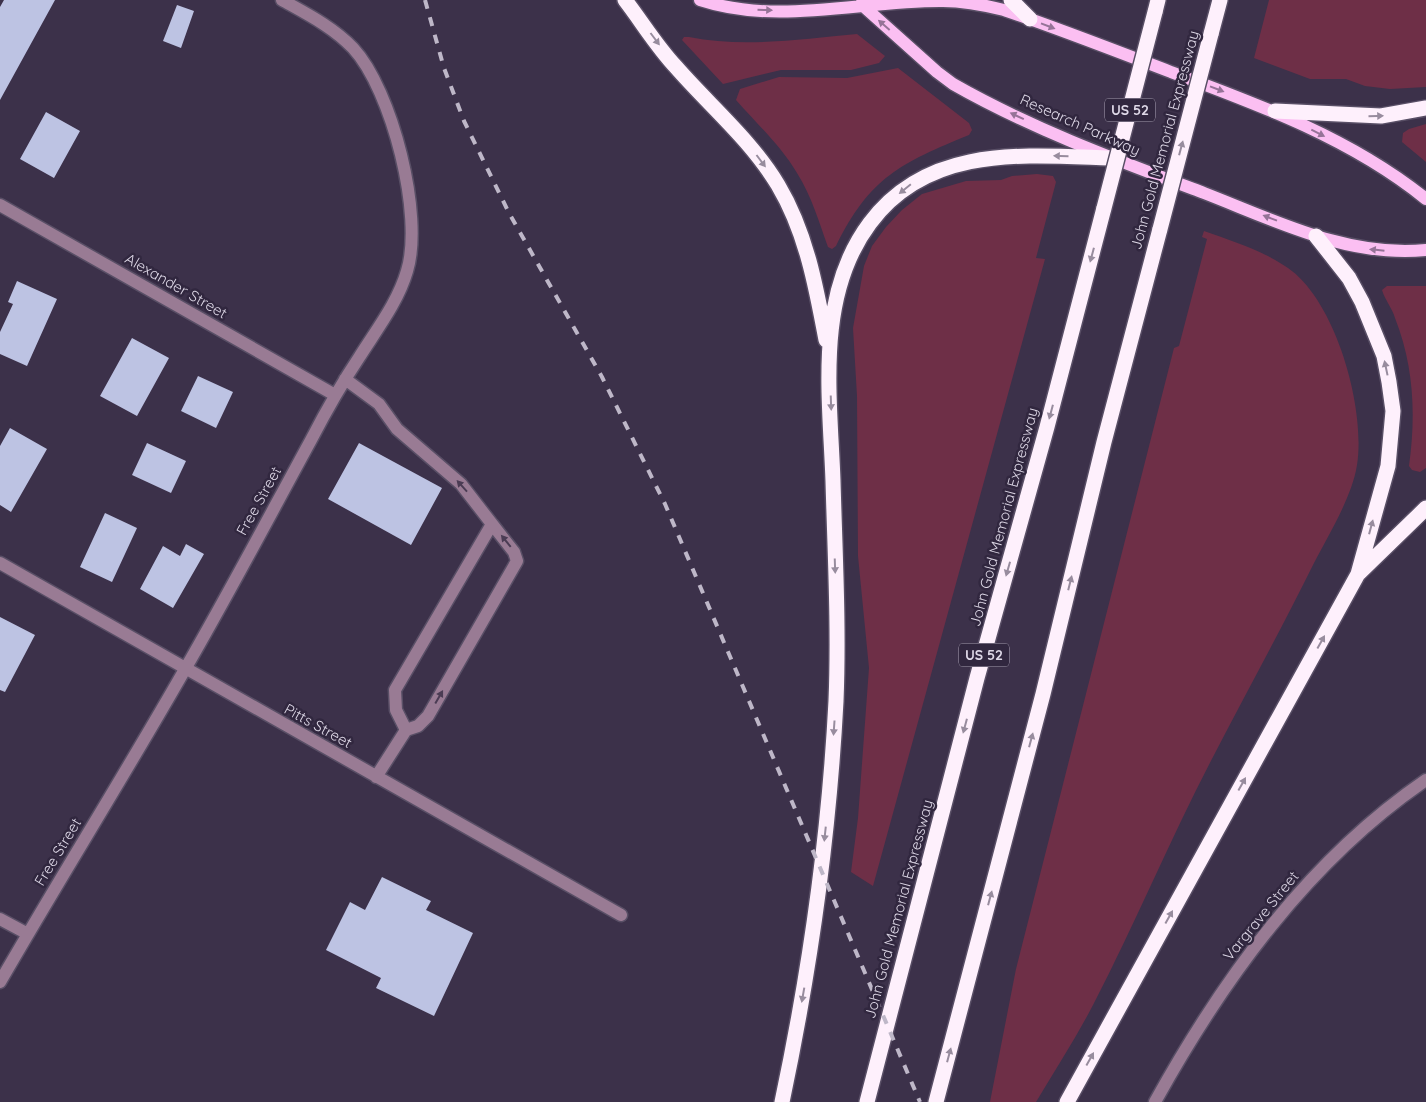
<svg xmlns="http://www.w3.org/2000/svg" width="1426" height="1102" viewBox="0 0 1426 1102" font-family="Quicksand,sans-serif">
	<rect width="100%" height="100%" fill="#3c314a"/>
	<!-- green -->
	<path fill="#6e2f47" d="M1269,0H1426V87L1390,89L1365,86L1346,79H1310L1254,58Z
		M857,34L885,56L879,63L851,70H781L723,84L682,40L684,37H689C744,48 801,39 857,34Z
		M898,68L969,123L972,130L969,135C901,163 870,177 836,246L832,249L828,247C819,222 812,197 797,173C781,146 757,124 736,100L740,89L779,77L847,78Z
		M1426,124V162L1402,142L1403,133L1409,129Z
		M1037,174L1053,176L1056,182L1036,258L1045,259L873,886L851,872L858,818L869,668L858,556L857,396L853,328L864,266L872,246L886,227L902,210L922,194L966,181L1001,180L1012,176Z
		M1204,231C1232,241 1264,251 1288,268C1336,301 1366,409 1357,465C1352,497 1329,534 1314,563C1282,628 1247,691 1214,755C1171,837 1136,922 1093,1005C1076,1038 1055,1070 1036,1102H990L1016,969L1174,348L1179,346L1207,239L1202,237Z
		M1387,286H1426V468L1420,472L1412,470L1409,466C1416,415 1414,366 1395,318C1392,308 1385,300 1382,290Z"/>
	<!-- building -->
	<path fill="#bdc3e3" d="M4,0H55L0,100V7Z
		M177,5L194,11L181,48L163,41Z
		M46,112L80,131L54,178L20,159Z
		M17,281L57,299L27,366L0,354V332L13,304L8,302Z
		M132,338L169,358L137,416L100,396Z
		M198,376L233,392L216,428L181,411Z
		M10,428L47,449L11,512L0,505V446Z
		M147,443L186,461L171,493L132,475Z
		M359,443L442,488L411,545L328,499Z
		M105,513L137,528L112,582L80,567Z
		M186,544L204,554L173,608L140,589L163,546L180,556Z
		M0,617L35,635L5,692L0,690Z
		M382,877L431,901L426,910L473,933L434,1016L376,988L381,978L326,950L350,902L365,910Z"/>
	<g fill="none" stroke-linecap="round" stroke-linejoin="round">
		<defs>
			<path id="minor" d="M0,205L335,395
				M345,379L379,404L397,429L461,484L492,524
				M0,563L621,915
				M376,777L406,730L418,726L428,716L517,561L514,552L492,524L395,690L396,710L406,730
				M0,919L28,934
				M0,982C60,878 124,776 184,671C228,595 269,517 311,440C326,411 342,383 360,356C377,329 398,302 407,271C424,216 392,90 353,48C333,27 307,14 282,0
				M1155,1102C1223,979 1309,860 1426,780"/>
			<path id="major" d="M700,0C779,26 863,0 943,1C964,1 984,5 1004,10C1060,29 1116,51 1171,72C1260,105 1352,139 1426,199
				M861,4L937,72L953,84C1032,129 1119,161 1204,193C1274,220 1348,258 1426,250"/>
			<path id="highway" d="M625,0C642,22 657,47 676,67C710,106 751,140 778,185C806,232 816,286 826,340
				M1011,0L1030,19
				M1155,12L1158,0
				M1211,34L1220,0
				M1275,111L1381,116L1426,108
				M1359,573L1426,508
				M782,1102C810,970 829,836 836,701C839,628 835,554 833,481C830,396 815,296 870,223C928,145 1023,155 1109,158
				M867,1102L977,678L1047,427L1104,208
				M936,1102L1043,694L1104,442L1160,229
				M1067,1102L1358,574L1388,466L1393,411L1389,382L1384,356L1362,302L1349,278L1316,236"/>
		</defs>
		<!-- minor casing -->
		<use href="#minor" stroke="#594f66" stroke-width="15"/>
		<!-- major casing -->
		<use href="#major" stroke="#594f66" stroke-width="15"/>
		<!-- highway casing -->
		<use href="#highway" stroke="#594f66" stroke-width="18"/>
		<!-- minor -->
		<use href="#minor" stroke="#997b94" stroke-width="12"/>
		<!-- major -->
		<use href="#major" stroke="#fbbff2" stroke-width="12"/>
		<!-- highway -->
		<use href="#highway" stroke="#fef0fc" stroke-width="15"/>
		<!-- rail -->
		<path stroke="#beb7c8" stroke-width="4" stroke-dasharray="9 9" stroke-linecap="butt" d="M425,0L444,68L464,121L509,213L602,377L665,504L920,1102"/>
		<defs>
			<path id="highway-bridge" d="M1104,208L1155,12
				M1160,229L1211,34"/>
		</defs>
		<!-- highway-bridge casing -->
		<use href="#highway-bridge" stroke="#594f66" stroke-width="18" stroke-linecap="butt"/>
		<!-- highway-bridge -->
		<use href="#highway-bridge" stroke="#fef0fc" stroke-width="15"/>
	</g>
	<!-- one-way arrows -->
	<defs><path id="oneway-solid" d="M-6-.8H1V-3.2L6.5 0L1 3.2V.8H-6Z" transform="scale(1.25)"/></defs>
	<g fill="#967398">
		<use href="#oneway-solid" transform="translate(765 10) rotate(2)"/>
		<use href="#oneway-solid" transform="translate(884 25) rotate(-139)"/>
		<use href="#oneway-solid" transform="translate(1048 26) rotate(21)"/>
		<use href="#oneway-solid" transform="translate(1217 89) rotate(21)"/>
		<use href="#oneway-solid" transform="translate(1017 116) rotate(-155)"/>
		<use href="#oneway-solid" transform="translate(1318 133) rotate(27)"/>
		<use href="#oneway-solid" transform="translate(1270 218) rotate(-159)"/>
		<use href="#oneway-solid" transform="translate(1377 250) rotate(-174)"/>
	</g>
	<g fill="#988c9e">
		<use href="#oneway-solid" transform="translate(655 39) rotate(53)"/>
		<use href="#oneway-solid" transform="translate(1376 116) rotate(-2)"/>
		<use href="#oneway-solid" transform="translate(1181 148) rotate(-75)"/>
		<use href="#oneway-solid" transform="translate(1061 156) rotate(-178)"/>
		<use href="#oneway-solid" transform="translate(761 161) rotate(53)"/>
		<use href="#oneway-solid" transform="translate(905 189) rotate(141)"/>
		<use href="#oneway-solid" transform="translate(1092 255) rotate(105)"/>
		<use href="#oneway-solid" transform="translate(1386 368) rotate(-102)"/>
		<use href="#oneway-solid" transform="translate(831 403) rotate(88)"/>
		<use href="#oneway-solid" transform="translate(1051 412) rotate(105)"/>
		<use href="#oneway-solid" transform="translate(1371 527) rotate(-75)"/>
		<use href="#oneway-solid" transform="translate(835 566) rotate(88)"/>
		<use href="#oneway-solid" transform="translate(1008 569) rotate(106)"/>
		<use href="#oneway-solid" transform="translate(1070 583) rotate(-76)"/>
		<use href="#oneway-solid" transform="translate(1321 642) rotate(-61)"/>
		<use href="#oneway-solid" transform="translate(965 726) rotate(105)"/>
		<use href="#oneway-solid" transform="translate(834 728) rotate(94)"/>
		<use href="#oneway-solid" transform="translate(1031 740) rotate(-75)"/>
		<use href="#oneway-solid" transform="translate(1242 784) rotate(-61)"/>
		<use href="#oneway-solid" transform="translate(825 834) rotate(96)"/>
		<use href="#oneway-solid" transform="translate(990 898) rotate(-75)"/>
		<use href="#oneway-solid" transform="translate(1169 917) rotate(-61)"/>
		<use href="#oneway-solid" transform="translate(803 995) rotate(100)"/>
		<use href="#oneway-solid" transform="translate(949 1055) rotate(-75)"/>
		<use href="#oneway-solid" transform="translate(1090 1059) rotate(-61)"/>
	</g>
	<g fill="#4b3c54">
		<use href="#oneway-solid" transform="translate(462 486) rotate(-132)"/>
		<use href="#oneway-solid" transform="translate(506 541) rotate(-129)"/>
		<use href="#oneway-solid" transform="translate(439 697) rotate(-60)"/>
	</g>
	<g text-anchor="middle" stroke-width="5" stroke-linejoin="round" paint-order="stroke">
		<!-- shield labels -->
		<g fill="#31273f" stroke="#aaa3b5" stroke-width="1">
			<rect x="1105" y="98.5" width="50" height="23" rx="4"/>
			<rect x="959" y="643.5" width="50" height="23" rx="4"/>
		</g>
		<g font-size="14" font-weight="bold" fill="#ded8e7">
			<text x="1130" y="115">US 52</text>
			<text x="984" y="660">US 52</text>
		</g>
		<!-- street labels -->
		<g font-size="15" fill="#ded8e7" stroke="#31273f">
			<text transform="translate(1080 125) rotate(24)" y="5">Research Parkway</text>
			<text transform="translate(1165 140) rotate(-75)" y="5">John Gold Memorial Expressway</text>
			<text transform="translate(176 286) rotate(30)" y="5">Alexander Street</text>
			<text transform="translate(259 501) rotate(-61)" y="5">Free Street</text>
			<text transform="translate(1004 517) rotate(-75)" y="5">John Gold Memorial Expressway</text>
			<text transform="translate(318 726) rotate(29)" y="5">Pitts Street</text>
			<text transform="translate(58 852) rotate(-59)" y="5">Free Street</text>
			<text transform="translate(899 909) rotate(-75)" y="5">John Gold Memorial Expressway</text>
			<text transform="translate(1261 916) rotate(-51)" y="5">Vargrave Street</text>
		</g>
	</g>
</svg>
